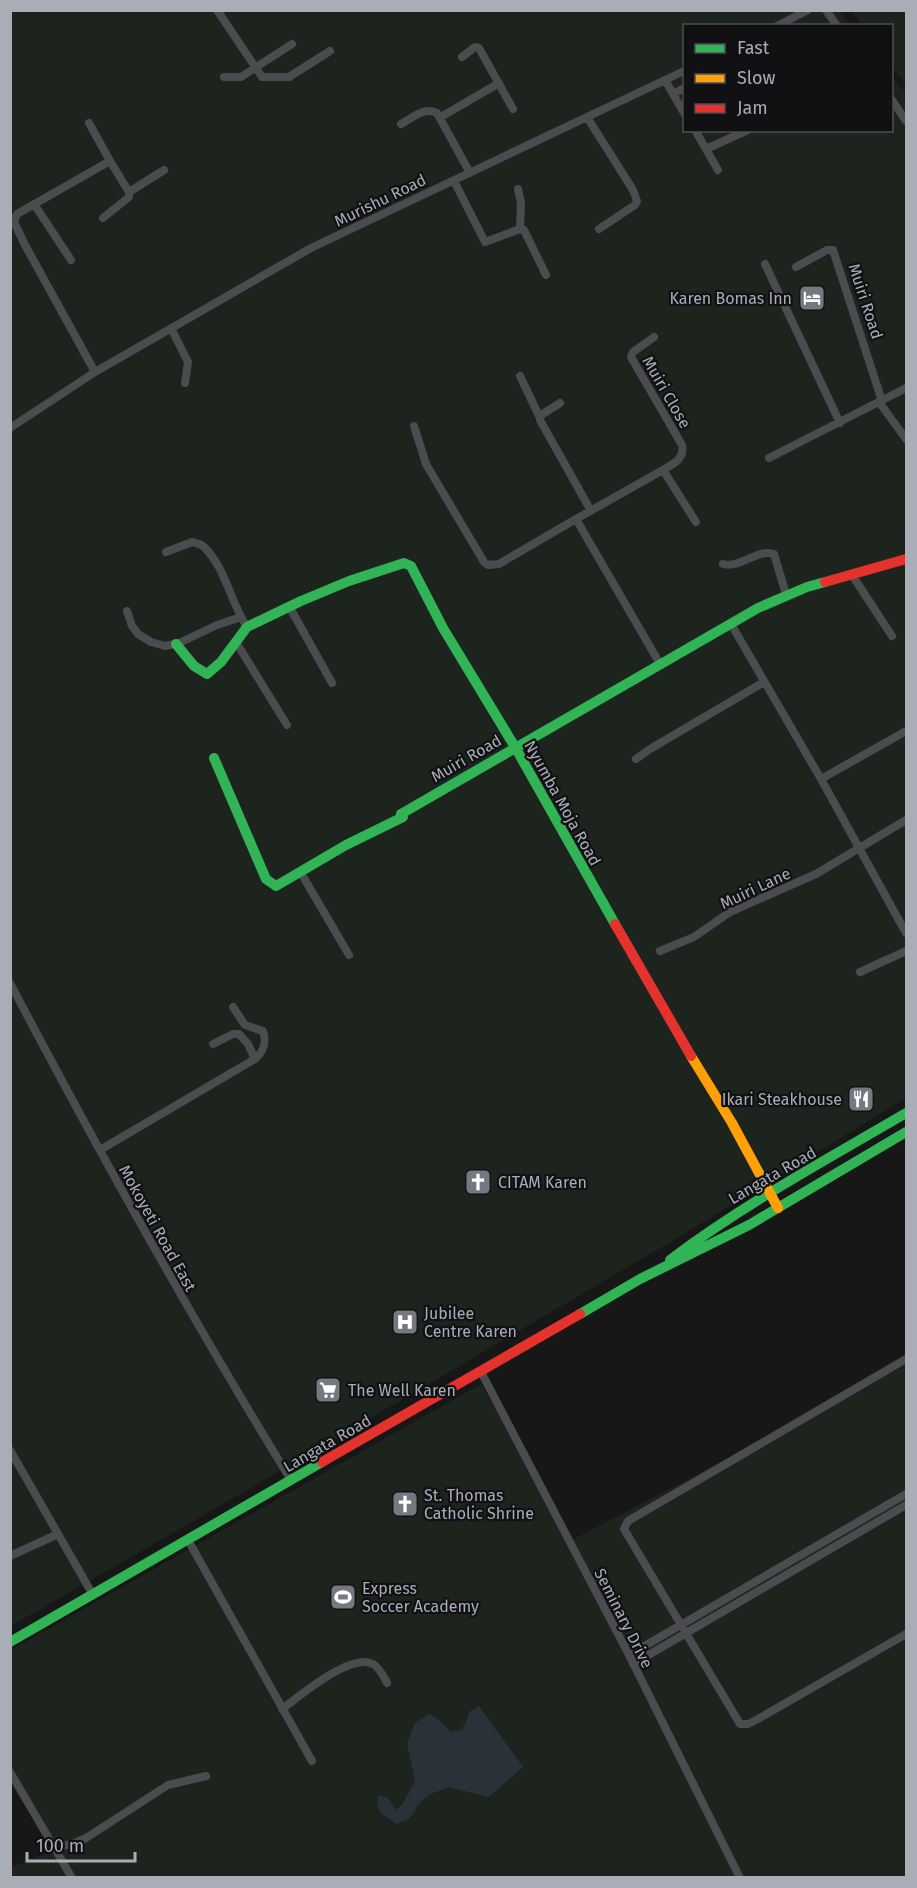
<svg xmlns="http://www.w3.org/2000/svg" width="917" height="1888" viewBox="0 0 917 1888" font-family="'Fira Sans',sans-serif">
	<rect width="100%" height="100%" fill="#171717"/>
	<!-- green -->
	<path fill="#1d241e" d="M11,11H839L850,25L684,26V130H892V78L906,93V1098L679,1237L263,1481L11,1626Z
		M852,11H906V84L892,68V26L862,25Z
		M906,1365V1877L11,1878L10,1868L55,1849L11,1772V1650L481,1384L572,1540Z"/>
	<!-- water -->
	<path fill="#2a3239" d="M479,1706L523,1767L489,1797L449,1787L428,1795L418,1805L410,1818L397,1824C383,1815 375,1813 378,1795L388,1798L396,1810L402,1805L415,1781L407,1743L415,1723L429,1714L439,1720L451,1732L461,1730L465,1725L469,1712Z"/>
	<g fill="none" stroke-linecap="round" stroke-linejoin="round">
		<!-- street -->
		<path stroke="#4b4c50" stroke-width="8" d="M217,10L262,77H289L330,51
			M826,10L837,26
			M777,26L808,10
			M462,57L475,47L479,48L513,109
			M224,77H241L292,44
			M665,80L684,113
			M673,94L684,88
			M892,100L906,121
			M441,117L499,83
			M587,117L633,190L637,201L635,205L599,229
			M89,123L110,161L17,214L14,222L25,245L95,372
			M401,124C412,118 425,106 437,113L470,173
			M695,130L718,170
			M706,149L748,130
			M454,181L485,242L520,229L524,230L546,275
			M518,189L521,203L520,229
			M129,192L164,170
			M34,204L71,260
			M103,218L129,197V192L110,161
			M765,264L840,423
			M796,267L827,250H833L882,401
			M171,328L188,362L185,383
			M520,376L540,418
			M879,402L906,439
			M560,403L541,415L540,420L591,511
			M414,426L426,464L484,562L488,565L499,564L576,519L660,664
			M10,428L95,372L311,248L684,71
			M769,458L906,388
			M663,470L696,522
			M576,519L663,470C673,464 685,459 682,445L631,357L633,352L654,337
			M166,552L192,542C197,543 201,544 204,547C225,567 231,603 247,627
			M723,564C741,569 757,548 774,554L786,594
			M852,575L892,636
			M289,606L332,683
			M127,611L132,626L138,634L151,642L165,646L179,643L217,625L241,617
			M731,624L821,779L906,933
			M236,642L287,725
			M636,759L650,749L764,682
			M821,779L906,731
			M301,873L349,955
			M660,951L694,937L730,912L816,874L906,820
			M860,972L906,951
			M10,983C99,1152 191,1318 291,1480
			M213,1044L233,1034H239L248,1044L255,1059
			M100,1150L255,1059C264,1051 267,1043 263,1031L245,1025L233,1007
			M906,1359L628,1521L624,1529L740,1724H748L758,1719L906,1634
			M481,1372L629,1655L740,1878
			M10,1450L93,1595
			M188,1540L312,1761
			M10,1556L58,1534
			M629,1655L906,1494
			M633,1664L906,1505
			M282,1709C300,1696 351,1652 373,1664C380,1668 384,1677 387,1683
			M10,1772L72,1878
			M55,1848L75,1843L86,1838L168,1785L206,1776"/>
		<!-- fast -->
		<path stroke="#30b455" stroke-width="10" d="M176,644L194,666L207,674L221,662L247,627L301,601L349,581L404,563L411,566L443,628L515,747L615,924
			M214,758L266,879L276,886L346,845L403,817L401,814L758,608L807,587L825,582
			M670,1260C744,1204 826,1160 906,1113
			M580,1314L640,1279L749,1225L906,1132
			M10,1642L322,1462"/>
		<!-- slow -->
		<path stroke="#ff9f0a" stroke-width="10" d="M691,1056L732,1123L778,1208"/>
		<!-- jam -->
		<path stroke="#e5322d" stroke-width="10" d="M825,582L906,559
			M615,924L691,1056
			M322,1462L580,1314"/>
	</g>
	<!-- icons -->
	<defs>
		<symbol id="hotel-square" viewBox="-11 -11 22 22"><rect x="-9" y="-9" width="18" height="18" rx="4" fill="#757880" stroke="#111113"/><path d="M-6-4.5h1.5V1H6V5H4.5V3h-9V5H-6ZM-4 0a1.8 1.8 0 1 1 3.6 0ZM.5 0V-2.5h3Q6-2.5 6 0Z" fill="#fff"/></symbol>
		<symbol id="restaurant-square" viewBox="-11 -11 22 22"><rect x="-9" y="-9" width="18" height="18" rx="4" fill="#757880" stroke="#111113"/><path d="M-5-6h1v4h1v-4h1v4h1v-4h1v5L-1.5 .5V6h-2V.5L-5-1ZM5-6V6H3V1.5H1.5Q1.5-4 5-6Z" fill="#fff"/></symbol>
		<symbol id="church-square" viewBox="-11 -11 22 22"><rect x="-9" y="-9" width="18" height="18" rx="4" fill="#757880" stroke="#111113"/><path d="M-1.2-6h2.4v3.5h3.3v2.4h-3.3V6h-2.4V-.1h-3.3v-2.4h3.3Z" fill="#fff"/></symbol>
		<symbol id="hospital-square" viewBox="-11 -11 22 22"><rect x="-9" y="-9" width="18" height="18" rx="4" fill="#757880" stroke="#111113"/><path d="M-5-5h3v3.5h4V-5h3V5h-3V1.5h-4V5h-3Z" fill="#fff"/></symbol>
		<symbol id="supermarket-square" viewBox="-11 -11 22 22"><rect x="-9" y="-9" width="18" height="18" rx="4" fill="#757880" stroke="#111113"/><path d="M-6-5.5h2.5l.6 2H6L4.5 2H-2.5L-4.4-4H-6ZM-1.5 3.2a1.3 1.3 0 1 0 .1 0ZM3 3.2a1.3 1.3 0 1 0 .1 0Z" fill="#fff"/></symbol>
		<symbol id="stadium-square" viewBox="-11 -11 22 22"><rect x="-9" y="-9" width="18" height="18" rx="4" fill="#757880" stroke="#111113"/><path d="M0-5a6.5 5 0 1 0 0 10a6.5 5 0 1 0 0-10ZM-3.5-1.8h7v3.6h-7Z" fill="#fff"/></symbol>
	</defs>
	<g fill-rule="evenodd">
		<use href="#hotel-square" x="797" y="283" width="30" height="30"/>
		<use href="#restaurant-square" x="846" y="1084" width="30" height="30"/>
		<use href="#church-square" x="463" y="1167" width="30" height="30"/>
		<use href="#hospital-square" x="390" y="1307" width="30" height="30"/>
		<use href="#supermarket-square" x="313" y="1375" width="30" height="30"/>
		<use href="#church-square" x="390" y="1489" width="30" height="30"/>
		<use href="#stadium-square" x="328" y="1582" width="30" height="30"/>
	</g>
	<g text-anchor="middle" stroke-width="4.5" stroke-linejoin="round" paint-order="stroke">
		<!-- street labels -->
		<g font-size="16" fill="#a8adb8" stroke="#111113">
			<text transform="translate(380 200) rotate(-26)" y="6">Murishu Road</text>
			<text transform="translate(866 301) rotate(72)" y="6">Muiri Road</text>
			<text transform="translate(667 392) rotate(60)" y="6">Muiri Close</text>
			<text transform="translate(466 758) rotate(-30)" y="6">Muiri Road</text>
			<text transform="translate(563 803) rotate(61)" y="6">Nyumba Moja Road</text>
			<text transform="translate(755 888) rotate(-25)" y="6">Muiri Lane</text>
			<text transform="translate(772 1175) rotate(-30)" y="6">Langata Road</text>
			<text transform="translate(158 1228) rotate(61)" y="6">Mokoyeti Road East</text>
			<text transform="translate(327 1443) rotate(-30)" y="6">Langata Road</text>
			<text transform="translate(624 1618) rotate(63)" y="6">Seminary Drive</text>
		</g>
		<!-- poi labels -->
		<g font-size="16" fill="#a8adb8" stroke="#111113" text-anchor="start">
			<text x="792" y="304" text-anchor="end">Karen Bomas Inn</text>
			<text x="842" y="1105" text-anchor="end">Ikari Steakhouse</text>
			<text x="498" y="1188">CITAM Karen</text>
			<text x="424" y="1319">Jubilee<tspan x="424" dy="18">Centre Karen</tspan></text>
			<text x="348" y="1396">The Well Karen</text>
			<text x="424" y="1501">St. Thomas<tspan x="424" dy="18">Catholic Shrine</tspan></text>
			<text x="362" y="1594">Express<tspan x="362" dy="18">Soccer Academy</tspan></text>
		</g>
	</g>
	<!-- border -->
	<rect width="917" height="1888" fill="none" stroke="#a8adb8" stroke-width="24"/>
	<!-- legend -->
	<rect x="683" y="24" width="210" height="108" fill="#111113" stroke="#4d4f55" stroke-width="1.5"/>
	<rect x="695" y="44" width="30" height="9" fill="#30b455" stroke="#4d4f55" stroke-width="1.5"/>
	<text x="737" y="54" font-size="18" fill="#a8adb8">Fast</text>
	<rect x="695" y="74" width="30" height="9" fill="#ff9f0a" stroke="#4d4f55" stroke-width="1.5"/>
	<text x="737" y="84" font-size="18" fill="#a8adb8">Slow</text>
	<rect x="695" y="104" width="30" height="9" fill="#e5322d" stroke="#4d4f55" stroke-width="1.5"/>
	<text x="737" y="114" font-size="18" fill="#a8adb8">Jam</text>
	<!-- scale -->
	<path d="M27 1852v9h108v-9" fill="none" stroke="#a8adb8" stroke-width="3"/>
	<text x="36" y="1852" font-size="18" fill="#a8adb8" stroke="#111113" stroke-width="4.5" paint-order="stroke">100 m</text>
</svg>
